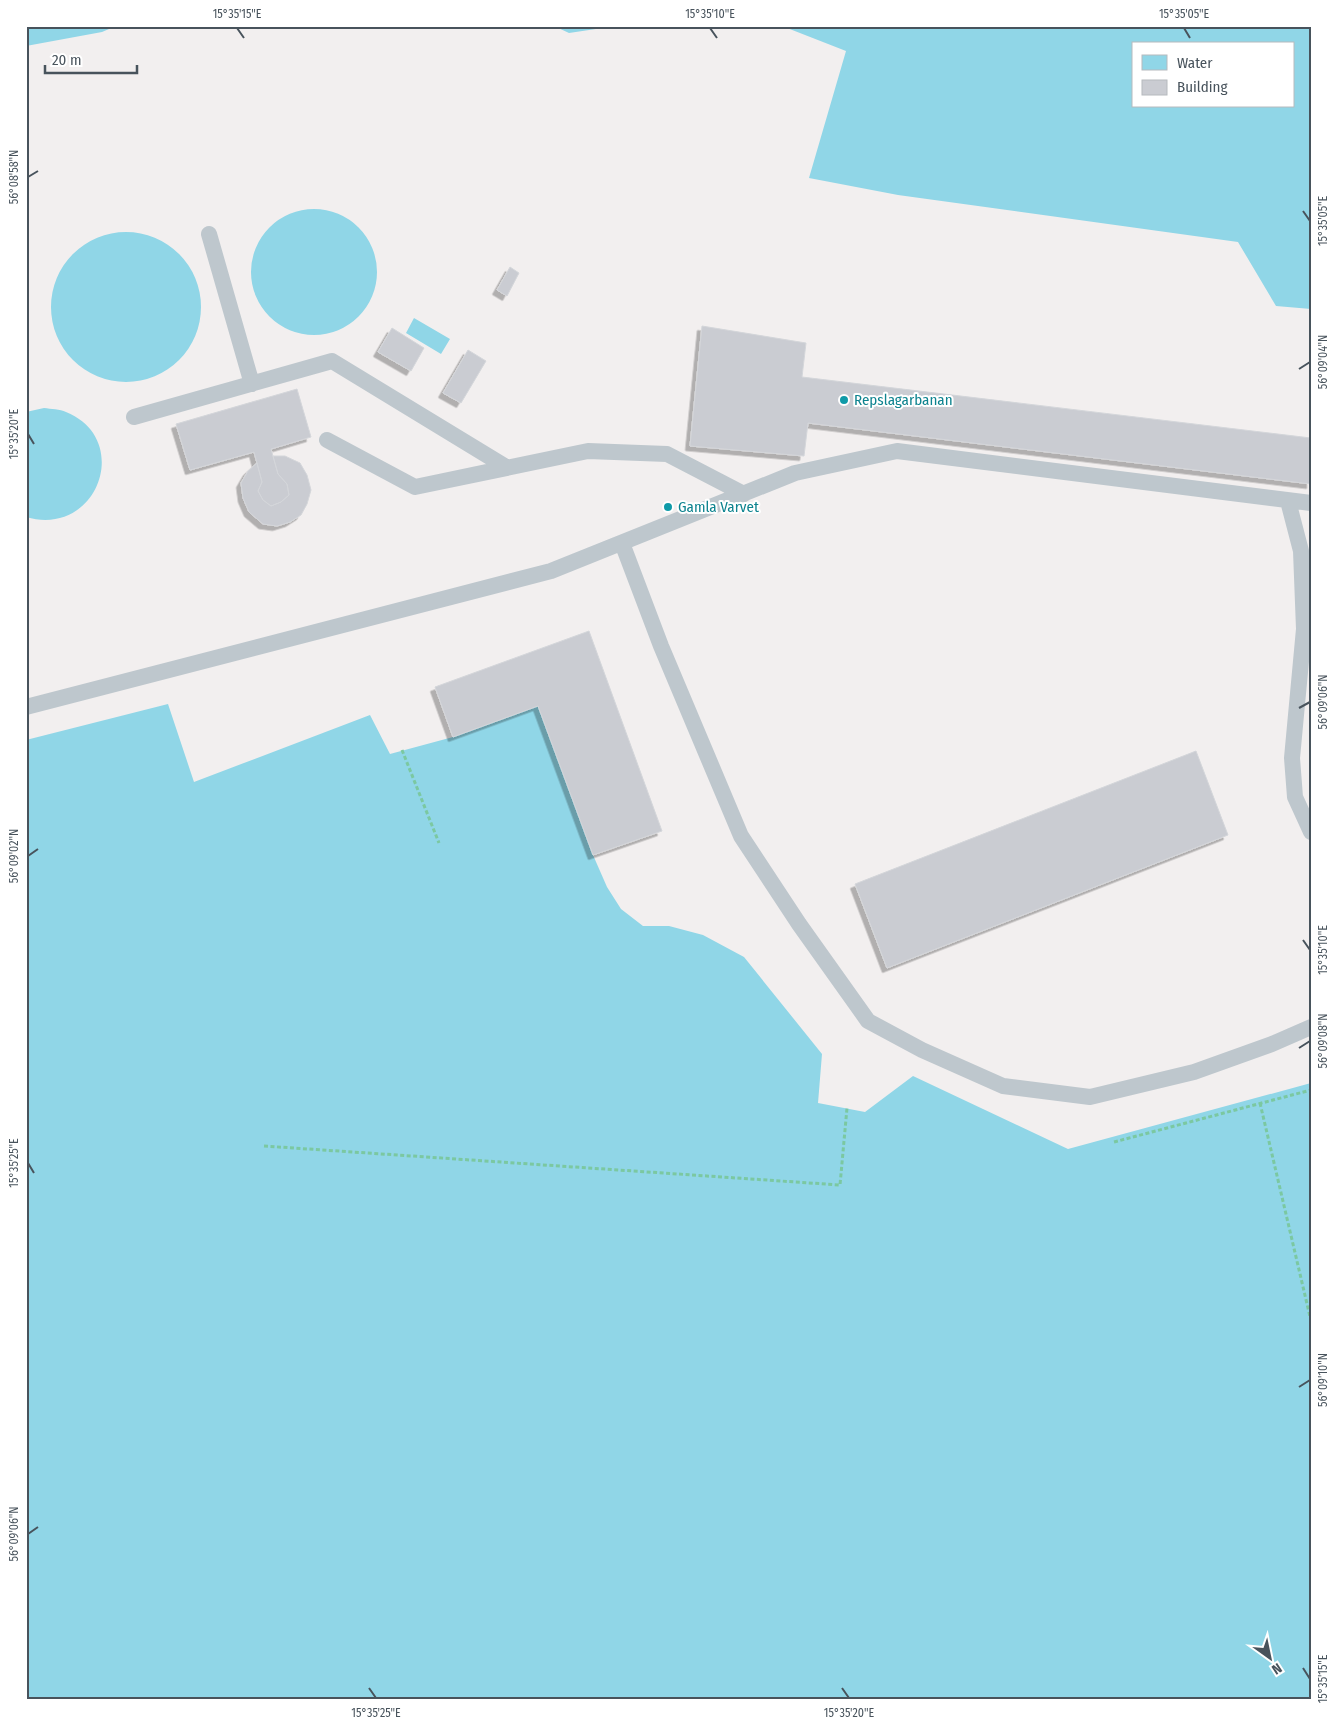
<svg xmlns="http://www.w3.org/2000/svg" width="1337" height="1726" viewBox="0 0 1337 1726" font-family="'Fira Sans Condensed',sans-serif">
	<defs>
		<filter id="shadow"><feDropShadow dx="-4.5" dy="4.5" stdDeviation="0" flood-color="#0004"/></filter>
	</defs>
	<rect width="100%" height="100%" fill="#f2efef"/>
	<!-- water -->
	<path fill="#90d6e7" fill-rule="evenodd" d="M26,26H116L102,32L26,46Z
		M554,26H616L569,33Z
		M782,26H1311V309L1276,306L1238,242L898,195L809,178L846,51ZM1133,44H1293V106H1133Z
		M251 272a63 63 0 1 1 126 0a63 63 0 1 1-126 0Z
		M51 307a75 75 0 1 1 150 0a75 75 0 1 1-150 0Z
		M414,318L450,339L441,354L406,333Z
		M44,408C51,409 60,409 66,412C133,439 98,538 26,517V412Z
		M168,704L194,782L370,715L390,754L453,737L538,706L593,855L607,887L621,909L643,926H669L703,935L744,957L822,1054L818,1103L865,1112L913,1076L1068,1149L1311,1083V1700H26V740Z"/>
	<!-- building -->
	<path fill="#caccd2" stroke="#d4d6da" filter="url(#shadow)" d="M510,267L519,273L507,296L497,290Z
		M702,326L806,343L802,377L1311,438V484L808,423L804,456L690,446Z
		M392,328L424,348L411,371L378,352Z
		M468,350L486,361L461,403L443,393Z
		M297,389L311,437L271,449L278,474L287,484L289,495L281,502L271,506L263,500L258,491L262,482L254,452L190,470L176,424Z
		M273,456H285L300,463L307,475L311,490L307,504L301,515L290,522L277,526L263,524L249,512L243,498L241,483L248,471L257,463L262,482L258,491L263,500L271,506L281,502L289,495L287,484L278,474Z
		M589,631L662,831L593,855L538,706L453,737L435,687Z
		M1196,751L1228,835L887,968L855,884Z"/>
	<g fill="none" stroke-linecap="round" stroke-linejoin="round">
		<!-- path -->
		<path stroke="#7bc8a1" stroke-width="3" stroke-dasharray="4 2.5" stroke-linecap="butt" d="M402,750L439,843
			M1260,1103L1311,1321
			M1114,1142L1311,1090
			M264,1146L840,1185L847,1108"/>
		<!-- lane -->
		<path stroke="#bec7cd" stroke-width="16" d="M209,234L252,384
			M134,417L332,361L506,467
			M327,440L415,487L588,451L667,454L744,494
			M1288,501L1301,551L1304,629L1292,758L1295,797L1311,832
			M622,543L661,646L741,836L799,924L868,1021L922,1050L1003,1086L1090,1097L1194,1072L1272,1044L1311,1027
			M26,707L551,571L795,473L897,451L1311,503"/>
	</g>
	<!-- ticks -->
	<path fill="none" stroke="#48535c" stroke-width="2" d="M237,28L244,38M710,28L717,38M1184,28L1190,38M28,177L38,171M1303,211L1310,221M1299,369L1310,362M28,434L34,444M1299,708L1310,702M28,856L38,849M1303,940L1310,950M1299,1048L1310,1041M28,1163L34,1173M1299,1387L1310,1380M28,1534L38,1527M1303,1668L1310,1679M369,1688L376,1698M842,1688L849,1698"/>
	<!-- markers -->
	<g fill="#0f9aa8" stroke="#fff" stroke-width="2">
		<circle cx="844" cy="400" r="5"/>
		<circle cx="668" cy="507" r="5"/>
	</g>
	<g text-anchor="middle" stroke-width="4" stroke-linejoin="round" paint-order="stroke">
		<!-- culture labels -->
		<g font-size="15" fill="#0d838f" stroke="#fff" text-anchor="start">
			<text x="854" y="405">Repslagarbanan</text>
			<text x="678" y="512">Gamla Varvet</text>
		</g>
	</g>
	<!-- border -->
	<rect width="1337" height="1726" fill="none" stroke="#ffffff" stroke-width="55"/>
	<!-- legend -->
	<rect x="1132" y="42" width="162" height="65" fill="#ffffff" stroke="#b6babe"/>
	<rect x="1142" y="55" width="25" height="15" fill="#90d6e7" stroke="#b6babe"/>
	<text x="1177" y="68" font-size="15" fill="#48535c">Water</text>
	<rect x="1142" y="80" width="25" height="15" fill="#caccd2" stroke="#b6babe"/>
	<text x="1177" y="92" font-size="15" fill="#48535c">Building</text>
	<!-- north arrow -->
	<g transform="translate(1270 1658) rotate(147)" stroke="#ffffff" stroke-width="4" paint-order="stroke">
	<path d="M0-4L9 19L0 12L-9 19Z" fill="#48535c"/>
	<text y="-8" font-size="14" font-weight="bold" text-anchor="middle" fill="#48535c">N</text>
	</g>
	<!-- scale -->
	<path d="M45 65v8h92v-8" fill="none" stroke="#48535c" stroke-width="2.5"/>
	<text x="52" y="65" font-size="15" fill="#48535c" stroke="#ffffff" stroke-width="4" paint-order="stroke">20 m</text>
	<rect x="28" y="28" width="1282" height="1670" fill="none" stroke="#48535c" stroke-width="2"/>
	<g font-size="12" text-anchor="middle" fill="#48535c">
		<text x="237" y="18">15°35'15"E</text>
		<text x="710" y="18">15°35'10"E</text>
		<text x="1184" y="18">15°35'05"E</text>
		<text transform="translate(14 177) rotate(-90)" y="4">56°08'58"N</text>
		<text transform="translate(1323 221) rotate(-90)" y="4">15°35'05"E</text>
		<text transform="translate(1323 362) rotate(-90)" y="4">56°09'04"N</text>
		<text transform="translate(14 434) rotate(-90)" y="4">15°35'20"E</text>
		<text transform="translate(1323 702) rotate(-90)" y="4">56°09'06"N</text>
		<text transform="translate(14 856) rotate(-90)" y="4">56°09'02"N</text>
		<text transform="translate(1323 950) rotate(-90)" y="4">15°35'10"E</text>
		<text transform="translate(1323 1041) rotate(-90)" y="4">56°09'08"N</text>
		<text transform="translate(14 1163) rotate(-90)" y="4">15°35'25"E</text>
		<text transform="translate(1323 1380) rotate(-90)" y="4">56°09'10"N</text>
		<text transform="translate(14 1534) rotate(-90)" y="4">56°09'06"N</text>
		<text transform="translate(1323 1679) rotate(-90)" y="4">15°35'15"E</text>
		<text x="376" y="1717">15°35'25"E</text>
		<text x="849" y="1717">15°35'20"E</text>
	</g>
</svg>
